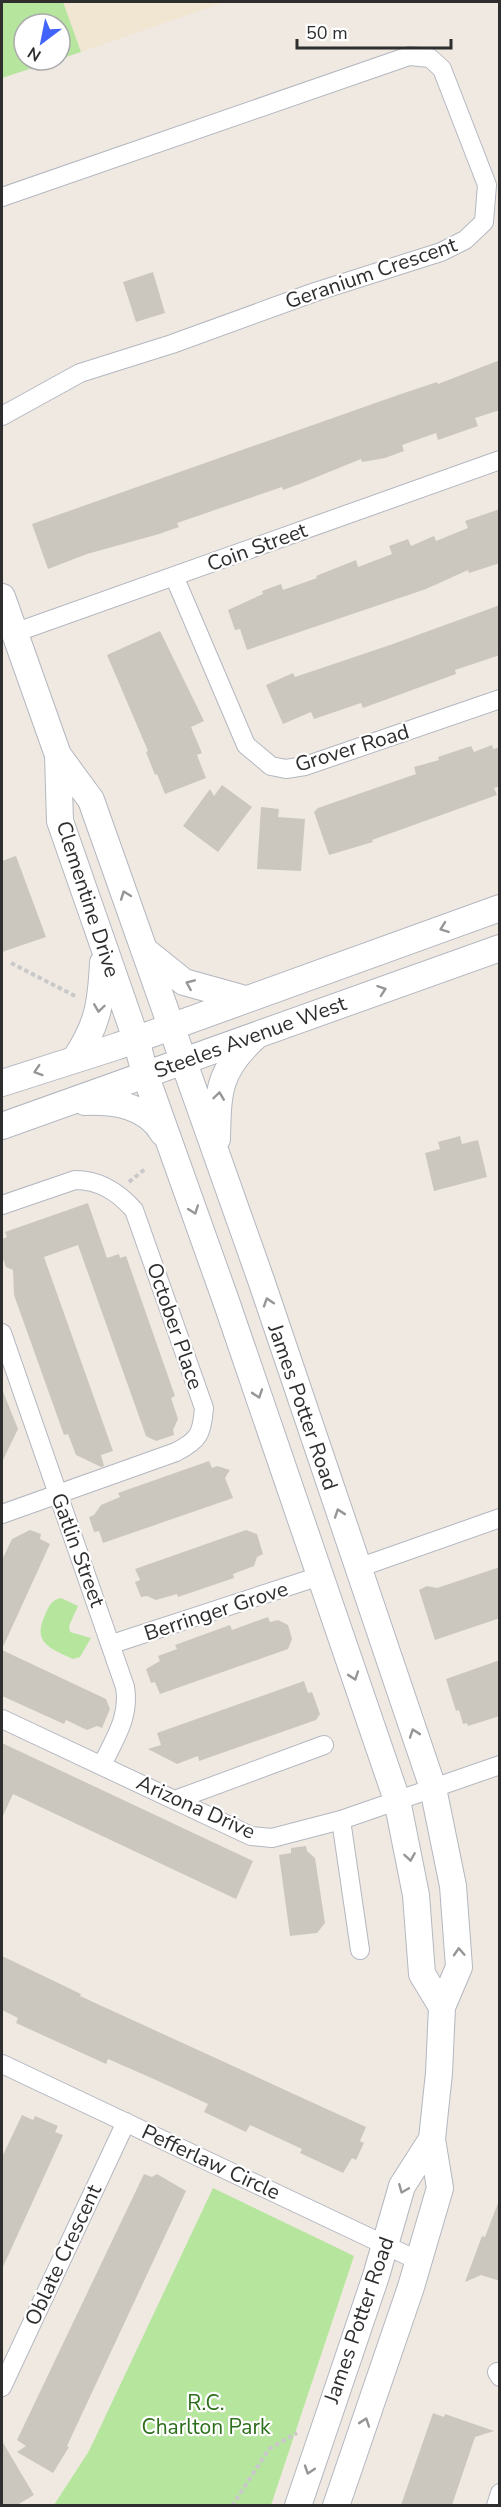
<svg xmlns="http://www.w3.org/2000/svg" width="501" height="2507" viewBox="0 0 501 2507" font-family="'Nunito Sans',sans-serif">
	<rect width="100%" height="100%" fill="#efe9e1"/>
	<!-- education -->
	<path fill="#f0e6d1" d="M63,2H225L81,52Z"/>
	<!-- green -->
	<path fill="#b6e59e" d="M2,2H63L81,52L60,59V24H24V60H57L2,78Z
		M61,1598L78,1606L69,1626L70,1632L91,1638L80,1657L73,1659C50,1648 32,1643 45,1615C49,1606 51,1600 61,1598Z
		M213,2188L354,2256L271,2505H54L89,2451Z"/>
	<!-- building -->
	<path fill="#cbc7bf" d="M153,272L165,313L136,322L123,282Z
		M500,360V410L475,418L478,426L438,440L436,433L402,445L404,451L385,458L362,462L361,459L302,483L283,490L282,487L177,523L179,527L159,534L87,554L48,569L32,524L401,394L437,382L438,384Z
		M500,509V563L469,573L468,570L426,589L247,650L240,629L235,630L228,610L263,594L262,591L281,584L283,590L317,578L316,576L356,560L358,567L392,554L389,546L408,539L411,546L434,536L436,541L468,528L465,521Z
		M500,605V655L455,670L456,674L363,708L361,703L314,719L311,712L283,724L266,685L293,673L295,677L390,645Z
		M160,631L204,721L191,727L202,753L197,755L206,778L165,794L157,774L155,775L146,752L148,751L107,655Z
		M492,745L493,749L500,747V786L494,788L497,795L372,840L373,842L329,855L314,812L318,808L416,774L414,767L439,760L438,757L471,746L474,752Z
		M222,785L252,807L218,852L183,826L210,789L214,796Z
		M261,807L279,809L278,817L305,819L301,871L257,869Z
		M16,856L46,937L2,952V861Z
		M460,1136L462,1144L478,1140L487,1177L434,1191L425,1153L440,1149L438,1142Z
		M88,1203L107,1258L119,1254L120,1258L126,1256L175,1396L171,1398L178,1419L173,1430L174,1435L156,1441L146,1436L78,1245L44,1257L113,1451L101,1455L104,1466L101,1467L76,1455L68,1434L64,1435L14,1295L13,1270L6,1267L2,1256V1239L7,1237L5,1232Z
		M2,1389L18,1429L2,1462Z
		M209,1461L212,1468L217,1466L230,1470L225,1478L233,1498L103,1543L99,1531L94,1532L89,1517L94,1515L101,1505L120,1497L118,1493Z
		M30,1530L41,1534L40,1539L50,1544L2,1649V1560L12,1539Z
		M246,1530L257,1534L263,1554L257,1557L254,1566L233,1574L234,1578L178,1597L177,1594L156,1600L147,1596L141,1597L135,1582L140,1580L135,1569Z
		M500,1567V1618L435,1640L419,1590L427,1586L437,1588Z
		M268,1617L270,1622L278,1620L288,1625L292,1639L288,1649L160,1694L155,1682L151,1683L146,1669L160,1661L158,1656L177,1649L175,1645L230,1625L232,1630Z
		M2,1650L106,1699L110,1709L102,1728L97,1726L87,1730L66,1720L64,1724L2,1696Z
		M500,1660V1716L468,1726L467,1723L463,1724L459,1710L456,1711L446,1679Z
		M304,1681L308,1693L312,1692L320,1714L316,1720L199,1761L198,1756L177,1764L148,1749L161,1745L157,1733Z
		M2,1743L253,1861L236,1899L13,1794L2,1818Z
		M306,1846L307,1851L315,1858L325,1923L317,1933L290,1936L279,1855L291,1853V1848Z
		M2,1956L81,1994L80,1996L366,2127L360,2141L364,2143L356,2160L352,2158L343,2173L300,2153L302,2149L250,2125L246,2132L204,2112L208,2104L156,2080L108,2059L106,2064L16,2023L18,2018L2,2010Z
		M22,2115L33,2120L35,2116L58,2126L55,2132L63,2135L2,2269V2157Z
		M144,2174L152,2177L157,2174L186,2191L67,2446L69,2447L53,2473L17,2452L26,2446L17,2440Z
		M498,2203L500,2281L481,2275L465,2282L482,2236L485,2237Z
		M433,2413L444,2417L445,2414L494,2431L475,2437L452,2505H401Z
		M2,2441L34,2495L17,2505H2Z"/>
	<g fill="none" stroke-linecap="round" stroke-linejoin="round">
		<defs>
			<path id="street" d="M2,197L409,56L430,58L442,69L487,185L484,222L465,240L441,252L315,292L172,344L80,373L2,416
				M174,576L246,745L271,766L286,769L305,766L500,699
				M14,633L500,460
				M2,1205L75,1180C100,1180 118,1192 134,1210L204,1408C202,1434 199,1440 176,1452L2,1514
				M2,1333L125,1687C130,1717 115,1738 102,1765
				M358,1568L500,1518
				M112,1644L320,1576
				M2,1719L251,1836L272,1838L341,1820L500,1765
				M175,1800L324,1745
				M341,1820L360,1950
				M2,2064L419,2261
				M497,2372L500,2377
				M2,2387L126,2122
				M496,2506L500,2493"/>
			<path id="secondary" d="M2,597L58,755L91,800L261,1280L433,1788L453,1886L459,1967L442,2007L439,2073L432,2139L440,2188L411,2287L336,2506
				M58,755L60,821L136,1039L145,1074L226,1301L397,1800L416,1895L422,1974L442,2007
				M144,950L184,982L245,999
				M75,1059C98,1025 101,1003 103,963
				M2,1083L118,1046L500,908
				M85,1102C114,1101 147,1105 163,1133
				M2,1126L500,948
				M217,1139C218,1092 218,1071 254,1038
				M298,2506L376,2276L402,2186L432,2139"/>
		</defs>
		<!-- street casing -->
		<use href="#street" stroke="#b4b7c1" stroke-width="20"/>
		<!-- secondary casing -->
		<use href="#secondary" stroke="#b4b7c1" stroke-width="28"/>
		<!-- path -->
		<path stroke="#c9c9c9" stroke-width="4" stroke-dasharray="4.5 3" stroke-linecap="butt" d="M11,963L77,997
			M129,1182L145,1169
			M232,2506L269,2449L297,2433"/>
		<!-- street -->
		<use href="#street" stroke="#fff" stroke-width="18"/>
		<!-- secondary -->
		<use href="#secondary" stroke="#fff" stroke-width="26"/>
	</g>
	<!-- one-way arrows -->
	<defs><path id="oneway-chevron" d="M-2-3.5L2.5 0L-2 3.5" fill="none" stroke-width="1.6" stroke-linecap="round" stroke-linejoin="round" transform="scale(1.5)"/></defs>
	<g stroke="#969696">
		<use href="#oneway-chevron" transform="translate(125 895) rotate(-110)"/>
		<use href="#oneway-chevron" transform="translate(444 928) rotate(160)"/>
		<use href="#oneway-chevron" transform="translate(190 984) rotate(-157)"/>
		<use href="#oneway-chevron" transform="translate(382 990) rotate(-19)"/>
		<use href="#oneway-chevron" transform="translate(99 1008) rotate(98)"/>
		<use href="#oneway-chevron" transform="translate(38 1071) rotate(162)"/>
		<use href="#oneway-chevron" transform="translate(219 1096) rotate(-82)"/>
		<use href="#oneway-chevron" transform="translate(194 1210) rotate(70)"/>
		<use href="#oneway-chevron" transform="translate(268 1302) rotate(-108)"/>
		<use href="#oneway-chevron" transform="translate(258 1394) rotate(71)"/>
		<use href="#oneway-chevron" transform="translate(339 1513) rotate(-109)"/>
		<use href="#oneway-chevron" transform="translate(354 1676) rotate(71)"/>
		<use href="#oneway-chevron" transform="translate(414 1733) rotate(-109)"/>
		<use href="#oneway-chevron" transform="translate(410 1857) rotate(81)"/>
		<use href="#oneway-chevron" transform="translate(459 1952) rotate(-93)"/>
		<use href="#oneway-chevron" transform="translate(403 2189) rotate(112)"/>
		<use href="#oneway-chevron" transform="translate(365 2422) rotate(-71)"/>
		<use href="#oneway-chevron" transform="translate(309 2470) rotate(108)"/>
	</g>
	<g text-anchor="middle" stroke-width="4.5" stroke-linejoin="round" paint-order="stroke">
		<!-- street labels -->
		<g font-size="21" fill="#2e2e2e" stroke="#fff">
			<text transform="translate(371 273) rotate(-19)" y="7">Geranium Crescent</text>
			<text transform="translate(257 547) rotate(-20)" y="7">Coin Street</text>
			<text transform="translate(352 748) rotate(-17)" y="7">Grover Road</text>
			<text transform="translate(88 899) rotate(72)" y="7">Clementine Drive</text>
			<text transform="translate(250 1037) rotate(-20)" y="7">Steeles Avenue West</text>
			<text transform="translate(175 1326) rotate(71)" y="7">October Place</text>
			<text transform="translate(303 1407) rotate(71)" y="7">James Potter Road</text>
			<text transform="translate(78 1550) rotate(70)" y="7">Gatlin Street</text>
			<text transform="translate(216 1611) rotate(-18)" y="7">Berringer Grove</text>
			<text transform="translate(196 1807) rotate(24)" y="7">Arizona Drive</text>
			<text transform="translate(211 2162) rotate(25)" y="7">Pefferlaw Circle</text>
			<text transform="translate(63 2255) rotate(-65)" y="7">Oblate Crescent</text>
			<text transform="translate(359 2320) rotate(-71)" y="7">James Potter Road</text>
		</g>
		<!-- park labels -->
		<g font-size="21" fill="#2c6e1b" stroke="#fff">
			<text x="206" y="2410">R.C.<tspan x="206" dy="24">Charlton Park</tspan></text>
		</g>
	</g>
	<!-- border -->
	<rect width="501" height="2507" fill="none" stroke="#2e2e2e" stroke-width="6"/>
	<!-- north arrow -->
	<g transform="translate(42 42) rotate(212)"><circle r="28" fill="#ffffff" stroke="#ababab" stroke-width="1.5"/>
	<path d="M0-4.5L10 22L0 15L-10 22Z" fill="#4264fb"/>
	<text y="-9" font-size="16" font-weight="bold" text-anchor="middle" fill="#2e2e2e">N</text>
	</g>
	<!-- scale -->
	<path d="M297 39v9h154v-9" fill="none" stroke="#2e2e2e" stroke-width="3"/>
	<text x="306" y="39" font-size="18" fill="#2e2e2e" stroke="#ffffff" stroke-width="4.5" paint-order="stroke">50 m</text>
</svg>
